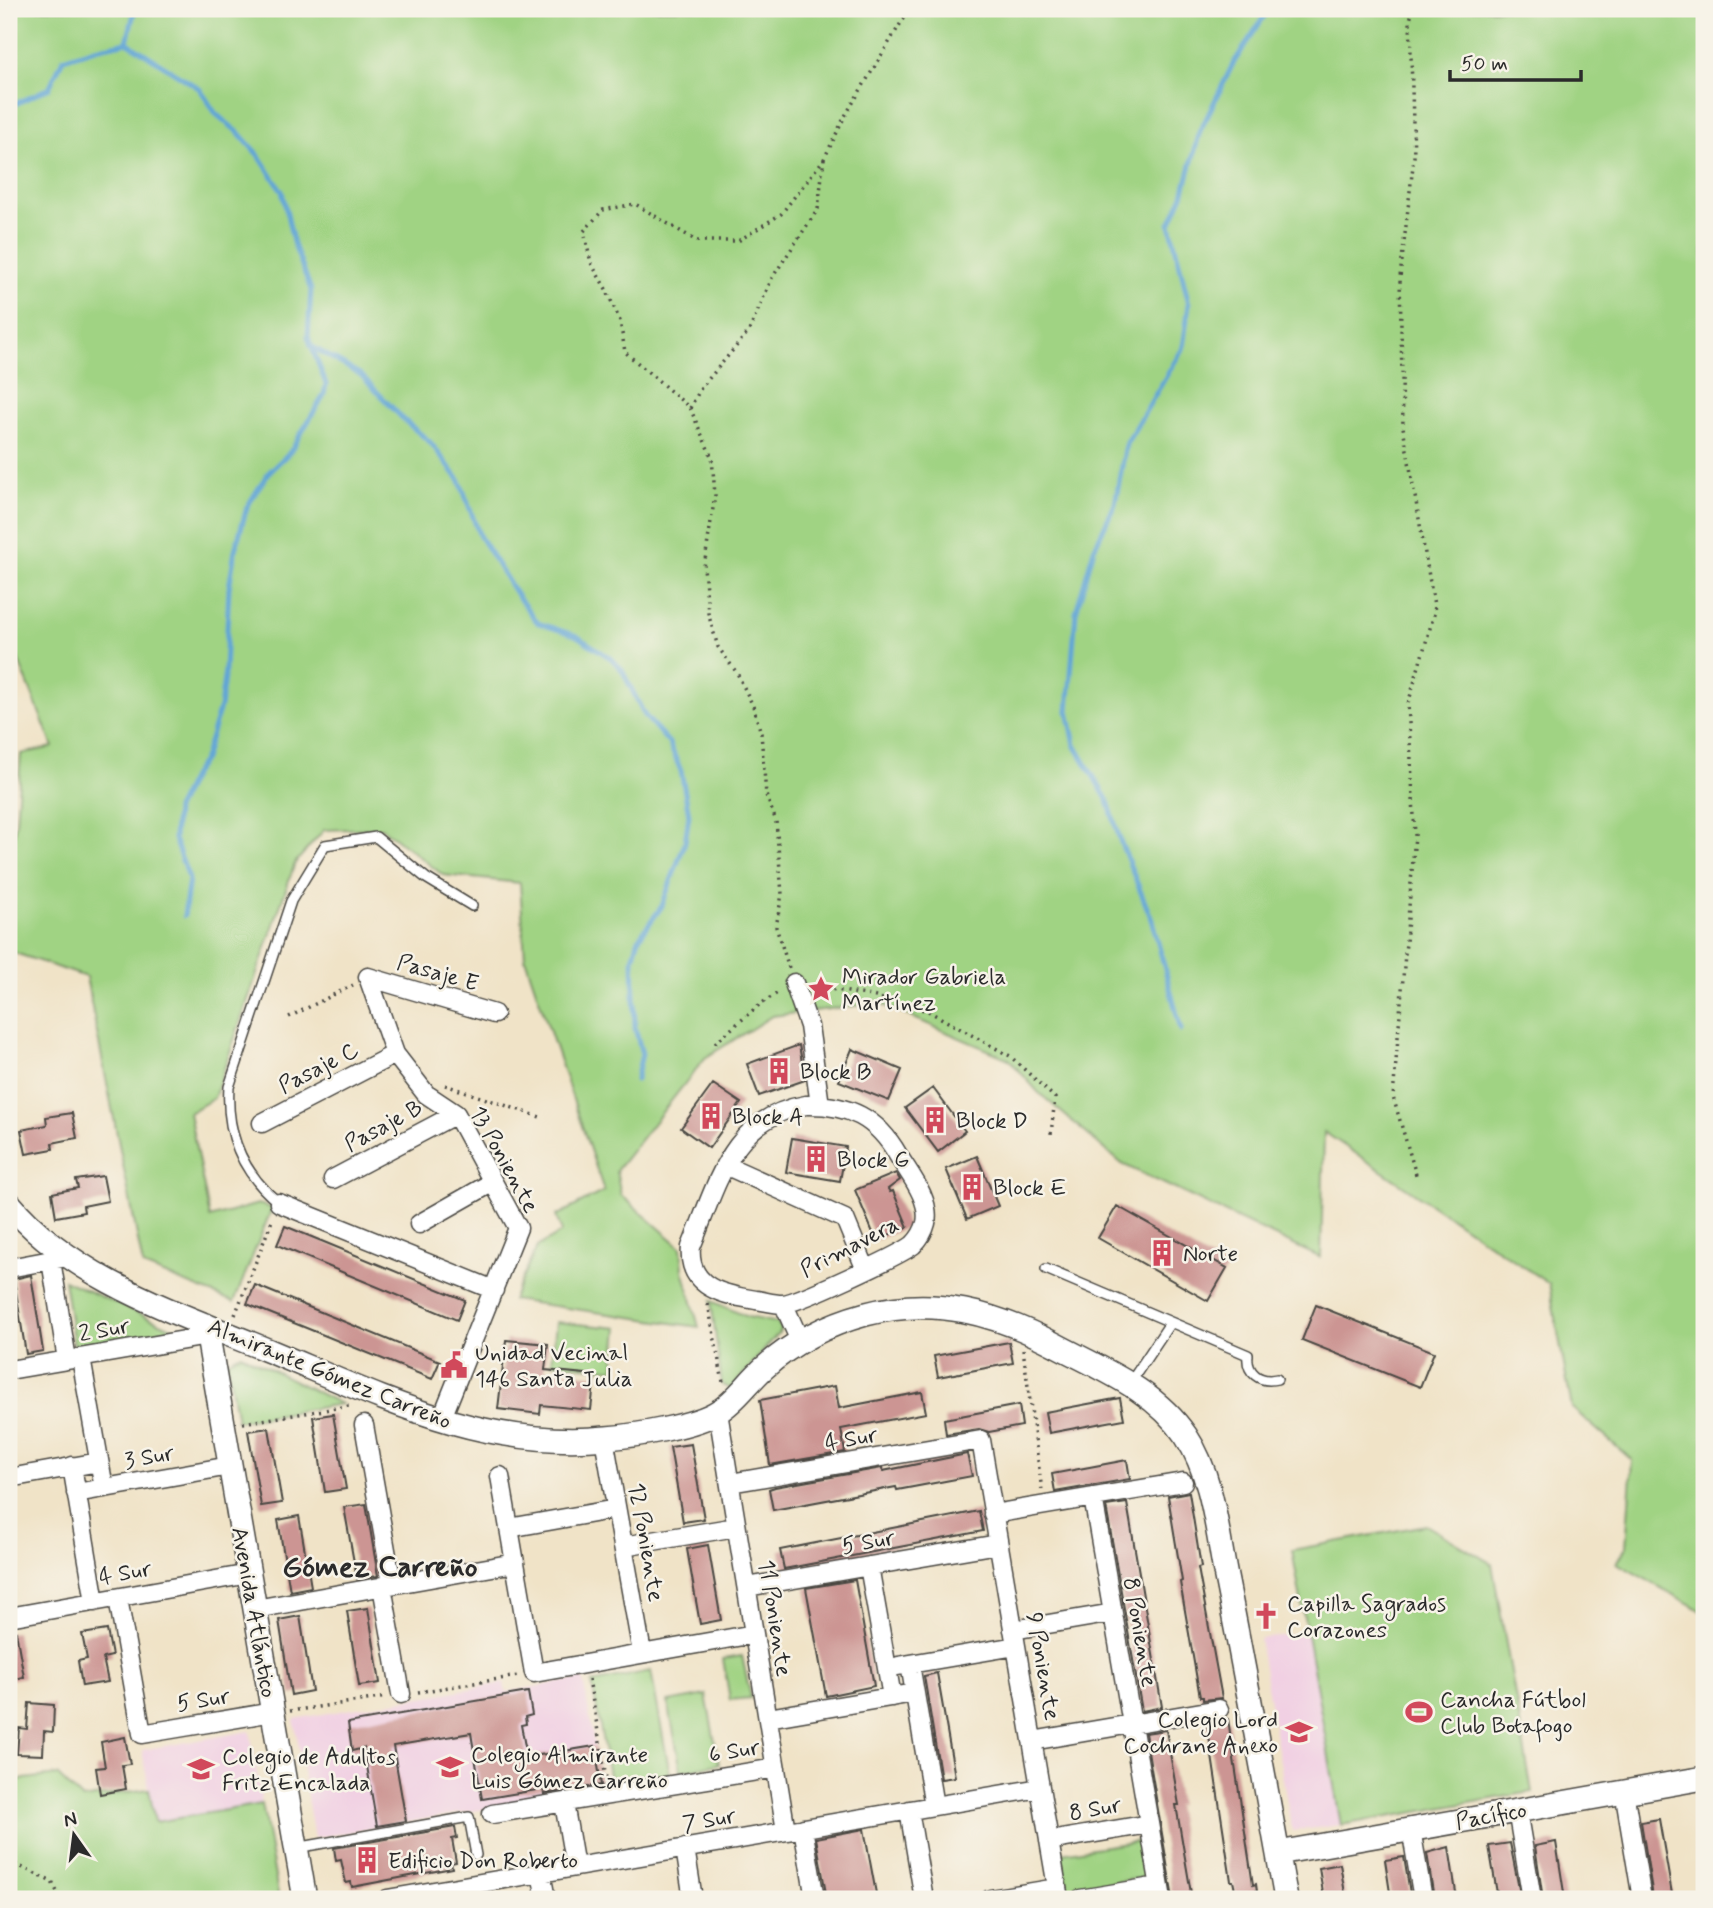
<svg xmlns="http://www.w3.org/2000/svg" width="1713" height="1908" viewBox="0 0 1713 1908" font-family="Mynerve,sans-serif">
	<rect width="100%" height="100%" fill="#f7f3e8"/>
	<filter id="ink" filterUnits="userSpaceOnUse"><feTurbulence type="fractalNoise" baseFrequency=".0143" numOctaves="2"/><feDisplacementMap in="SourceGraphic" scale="14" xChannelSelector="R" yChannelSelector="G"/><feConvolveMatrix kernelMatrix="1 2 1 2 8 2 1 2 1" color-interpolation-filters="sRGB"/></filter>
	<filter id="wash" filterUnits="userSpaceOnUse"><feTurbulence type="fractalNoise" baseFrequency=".00686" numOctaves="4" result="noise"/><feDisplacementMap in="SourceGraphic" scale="28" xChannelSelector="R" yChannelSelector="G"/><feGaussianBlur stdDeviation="1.57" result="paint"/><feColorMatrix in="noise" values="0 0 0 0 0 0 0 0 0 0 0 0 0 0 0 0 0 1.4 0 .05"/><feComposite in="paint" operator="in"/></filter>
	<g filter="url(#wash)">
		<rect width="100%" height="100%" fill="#f0e3c7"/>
		<!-- built -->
		<path fill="#f1d0e3" d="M1306,1632L1341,1825L1292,1831L1259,1639Z
			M583,1678L602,1789L314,1838L294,1719L504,1683L506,1692Z
			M250,1731L262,1804L155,1823L142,1750Z"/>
		<!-- green -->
		<path fill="#a0d383" stroke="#667f57" stroke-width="2" d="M9,9H1704V1612L1617,1563L1626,1547L1632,1460L1572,1408L1549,1284L1324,1132L1321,1258L1122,1164L1038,1092L1009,1059L879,1003L772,1016L705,1058L616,1171L621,1195L681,1247L683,1270L699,1327L512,1300L537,1247L562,1232L556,1216L604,1191L525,958L520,883L443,875L382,828L324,830L295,863L214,1098L189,1113L210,1218L258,1204L272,1208L234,1302L143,1266L86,977L9,951V863L16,823L21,754L53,747L9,636Z
			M64,1280L185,1334L74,1345Z
			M711,1301L748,1317L777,1323L782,1329L731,1389L722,1385Z
			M556,1322L618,1328L614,1369L552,1363Z
			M241,1354L341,1404L237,1421L227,1361Z
			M1426,1525L1492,1564L1532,1792L1341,1825L1292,1550Z
			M742,1656L751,1698L730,1700L723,1659Z
			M651,1671L670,1775L611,1786L592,1683Z
			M706,1695L719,1764L681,1771L668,1702Z
			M57,1775L82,1799L149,1789L155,1822L262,1804L279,1899H9V1781Z
			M1146,1840L1154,1876L1068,1890L1061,1853Z"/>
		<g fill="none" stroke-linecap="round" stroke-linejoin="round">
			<!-- stream -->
			<path stroke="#60a5d5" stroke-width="5" d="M135,9L127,42L200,89L216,114L238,132L259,156L282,191L293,242L311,290L308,337L326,384L324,395L290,452L268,473L247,507L235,550L229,588L225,670L220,707L204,759L194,773L176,809L174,839L189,879L184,916
				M9,107L49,88L63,59L95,49L127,42
				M311,346L361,375L405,421L430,442L460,481L480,537L518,597L538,623L577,636L612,659L622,670L645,716L669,743L681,771L689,815L685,842L662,906L639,938L633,959L635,1028L642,1054L636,1080
				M1181,1030L1152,920L1121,843L1108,801L1075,745L1068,711L1076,612L1094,549L1115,504L1126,444L1183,348L1189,304L1170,224L1183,195L1200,131L1233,64L1269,9"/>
		</g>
		<g id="blocks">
			<!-- building -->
			<path fill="#cc9593" d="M799,1045L805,1080L759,1096L747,1064Z
				M852,1049L902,1070L889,1101L839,1081Z
				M713,1084L741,1103L709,1148L681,1128Z
				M933,1088L965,1131L938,1152L905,1108Z
				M72,1113L77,1138L52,1143L53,1149L26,1154L21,1130L47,1125L46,1117Z
				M792,1138L846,1147L840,1181L786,1172Z
				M977,1156L998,1206L967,1219L946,1169Z
				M896,1173L900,1180L888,1189L890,1192L893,1191L908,1227L876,1240L855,1190Z
				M103,1176L108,1201L83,1206L84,1212L56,1217L52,1193L78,1188L76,1180Z
				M1117,1206L1227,1268L1208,1301L1098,1238Z
				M285,1226L465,1300L457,1320L277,1245Z
				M31,1275L43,1351L26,1354L14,1279Z
				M255,1285L440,1361L432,1379L247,1304Z
				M1316,1305L1434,1352L1420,1387L1302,1340Z
				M506,1340L548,1344L545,1370L595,1375L591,1410L541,1405L540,1414L498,1409Z
				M1009,1342L1013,1363L938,1377L934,1356Z
				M835,1386L839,1408L922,1392L926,1413L841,1429L845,1452L770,1465L760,1400Z
				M1120,1398L1124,1419L1049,1433L1045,1412Z
				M1019,1405L1022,1426L989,1432L979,1429L946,1434L944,1419Z
				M333,1414L346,1489L325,1492L313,1417Z
				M269,1428L282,1503L261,1506L248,1431Z
				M691,1444L704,1519L683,1522L670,1447Z
				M967,1454L972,1476L897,1490L896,1487L773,1510L769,1489L775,1487L882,1468L883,1471Z
				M1127,1460L1130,1479L1055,1492L1052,1474Z
				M1189,1492L1201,1567L1198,1568L1222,1698L1203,1700V1697H1200L1180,1582L1182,1581L1168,1496Z
				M1127,1503L1162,1707L1142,1711L1106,1506Z
				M366,1504L378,1576L357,1579L344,1507Z
				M979,1511L983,1531L784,1569L780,1550Z
				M299,1516L311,1587L290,1591L278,1520Z
				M708,1545L721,1620L700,1624L687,1549Z
				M855,1580L874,1686L826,1696L806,1588Z
				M368,1608L380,1683L359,1686L347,1611Z
				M300,1616L312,1691L291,1695L279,1620Z
				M107,1630L112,1656L103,1658L108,1682L82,1686L78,1661L87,1659L82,1634Z
				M16,1632L24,1677L9,1680V1633Z
				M937,1673L955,1777L941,1779L924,1676Z
				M528,1692L532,1715L525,1717L526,1724L521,1725L527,1757L595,1746L601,1785L544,1794L543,1789L482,1799L471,1733L393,1746L406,1821L377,1826L364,1748L352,1751L348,1723Z
				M29,1703L54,1705L53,1732L44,1731L43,1755L17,1754L19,1728L27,1729Z
				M1225,1718L1228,1719L1253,1885L1256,1884L1258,1899H1237L1233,1881H1231L1207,1723Z
				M1166,1730L1179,1805H1176L1192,1899H1173L1145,1733Z
				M125,1737L130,1764L122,1765L126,1789L100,1794L96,1768L105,1767L101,1742Z
				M1659,1819L1672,1894L1653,1897L1641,1822Z
				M455,1827L457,1838L452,1839L456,1862L451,1863L452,1868L352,1887L351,1882L346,1883L341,1860L336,1861L334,1848Z
				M864,1829L877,1899H827L816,1838Z
				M1556,1842L1565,1899H1543L1535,1846Z
				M1510,1843L1521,1899H1498L1489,1846Z
				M1449,1847L1457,1899H1434L1427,1853Z
				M1404,1857L1411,1899H1391L1385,1860Z
				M1340,1864L1346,1899H1324L1319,1868Z"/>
		</g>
	</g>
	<g filter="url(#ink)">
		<use href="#blocks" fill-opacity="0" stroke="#494742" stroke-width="2"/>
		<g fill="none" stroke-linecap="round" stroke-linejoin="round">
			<defs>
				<path id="service" d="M279,1203C242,1173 226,1134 229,1087L291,901L325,845L376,837L426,878L472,906
					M1046,1269L1248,1355C1246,1373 1260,1383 1277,1379
					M1130,1383L1170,1323
					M296,1848L469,1817L476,1855"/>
				<path id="minor" d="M368,977L395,1054L426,1094L456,1114L518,1228L441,1420
					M368,977L494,1014
					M794,983L809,1026L820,1105
					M806,1105C849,1104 877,1118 898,1155C909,1174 931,1199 926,1223C924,1231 919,1239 913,1245C900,1255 796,1304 782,1304C774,1304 764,1301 756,1300C724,1295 687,1288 691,1247C717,1185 731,1117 806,1105Z
					M262,1123L395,1054
					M725,1165L845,1219L866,1270
					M333,1179L456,1114
					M279,1203L494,1290
					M419,1224L493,1182
					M51,1260L67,1360
					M9,1268L62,1258
					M784,1305L800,1341
					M81,1358L104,1488
					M9,1370L208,1336
					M718,1412L786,1831
					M364,1425L392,1584
					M604,1438L642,1653
					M72,1466L95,1602
					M500,1476L534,1673L754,1634
					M9,1478L99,1462
					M730,1483L981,1440L1059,1899
					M76,1493L230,1466
					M1093,1497L1162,1899
					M993,1514L1183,1482
					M509,1528L616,1509
					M623,1546L736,1527
					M869,1566L892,1697
					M382,1586L401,1694
					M747,1587L998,1544
					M118,1598L142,1734L273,1712
					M255,1609L515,1563
					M9,1617L249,1574
					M1013,1630L1113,1613
					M910,1664L934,1806
					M898,1666L1016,1646
					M768,1718L914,1693
					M1032,1741L1219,1709
					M1624,1791L1642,1899
					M564,1803L575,1867
					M909,1810L924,1899
					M1517,1810L1532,1899
					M492,1814L776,1768
					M803,1828L815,1899
					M1411,1829L1423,1899
					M1049,1841L1149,1824
					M685,1848L693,1899
					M541,1873L546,1899
					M387,1899L1040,1788
					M990,1899L1057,1888
					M1080,1899L1159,1886"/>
				<path id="tertiary" d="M9,1203C74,1281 181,1314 272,1352C380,1397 484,1450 606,1438C633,1436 697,1426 719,1411C736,1401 749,1381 764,1368C793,1342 829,1324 866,1314C935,1296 995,1313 1056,1345C1103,1370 1155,1390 1186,1436C1214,1478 1217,1534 1227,1582C1248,1688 1267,1793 1286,1899
					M206,1325L305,1899
					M1278,1853L1704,1778"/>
			</defs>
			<!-- service casing -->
			<use href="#service" stroke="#494742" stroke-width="12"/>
			<!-- minor casing -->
			<use href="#minor" stroke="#494742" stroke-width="21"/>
			<!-- tertiary casing -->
			<use href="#tertiary" stroke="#494742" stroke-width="26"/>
			<!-- path -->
			<path stroke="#494742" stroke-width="3.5" stroke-dasharray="2 5" stroke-linecap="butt" d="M1413,9L1410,20L1414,157L1400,277L1403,427L1435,611L1408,704L1415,835L1393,1097L1417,1178
				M690,408L701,388L749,331L772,278L818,209L824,159
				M789,968L776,927L782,894L776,821L766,795L761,733L753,706L737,673L718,647L708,613L704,567L715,495L712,458L690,408L625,352L620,321L606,289L591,263L584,231L603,210L635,204L697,241H738L781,214L824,159L845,116L902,21L913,9
				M812,986L872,996L928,1011L1010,1056L1055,1098L1051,1134
				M289,1017L353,985
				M715,1043L759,1005L779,992
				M445,1085L543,1118
				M708,1304L723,1382
				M235,1315L273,1218
				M1023,1349L1042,1491
				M243,1423L349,1406
				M589,1679L606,1778
				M418,1692L518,1676
				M290,1711L387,1697
				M9,1861L52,1882L61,1899"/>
			<!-- service -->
			<use href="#service" stroke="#fff" stroke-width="9"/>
			<!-- minor -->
			<use href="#minor" stroke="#fff" stroke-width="18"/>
			<!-- tertiary -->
			<use href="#tertiary" stroke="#fff" stroke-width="23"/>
		</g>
	</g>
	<!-- icons -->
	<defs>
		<symbol id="sight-bare" viewBox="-9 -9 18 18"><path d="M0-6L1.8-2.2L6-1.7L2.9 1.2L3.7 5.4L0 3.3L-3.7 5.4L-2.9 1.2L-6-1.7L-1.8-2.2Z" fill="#d1495b" stroke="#f7f3e8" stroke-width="2.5" paint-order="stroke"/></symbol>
		<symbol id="building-bare" viewBox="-9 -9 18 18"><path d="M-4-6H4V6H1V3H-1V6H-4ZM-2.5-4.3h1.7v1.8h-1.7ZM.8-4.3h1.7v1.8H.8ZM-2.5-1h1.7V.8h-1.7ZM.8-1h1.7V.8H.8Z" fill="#d1495b" stroke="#f7f3e8" stroke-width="2.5" paint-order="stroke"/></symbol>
		<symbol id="civic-bare" viewBox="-9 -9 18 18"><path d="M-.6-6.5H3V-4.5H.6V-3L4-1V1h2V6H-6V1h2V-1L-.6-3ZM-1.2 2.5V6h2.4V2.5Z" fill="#d1495b" stroke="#f7f3e8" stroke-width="2.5" paint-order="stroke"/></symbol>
		<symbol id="church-bare" viewBox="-9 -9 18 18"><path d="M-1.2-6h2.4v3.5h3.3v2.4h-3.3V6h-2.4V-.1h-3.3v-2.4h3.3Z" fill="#d1495b" stroke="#f7f3e8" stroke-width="2.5" paint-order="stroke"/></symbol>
		<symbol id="stadium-bare" viewBox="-9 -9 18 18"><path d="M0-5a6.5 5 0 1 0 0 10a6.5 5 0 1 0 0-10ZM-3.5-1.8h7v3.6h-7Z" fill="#d1495b" stroke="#f7f3e8" stroke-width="2.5" paint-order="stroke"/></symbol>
		<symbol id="school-bare" viewBox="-9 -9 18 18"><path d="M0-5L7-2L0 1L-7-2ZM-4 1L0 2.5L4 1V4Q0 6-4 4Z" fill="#d1495b" stroke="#f7f3e8" stroke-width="2.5" paint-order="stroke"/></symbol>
	</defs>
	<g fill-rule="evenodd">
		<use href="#sight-bare" x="802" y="970" width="38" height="38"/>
		<use href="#building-bare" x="760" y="1052" width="38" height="38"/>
		<use href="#building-bare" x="692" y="1097" width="38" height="38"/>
		<use href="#building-bare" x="916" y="1101" width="38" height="38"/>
		<use href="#building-bare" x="797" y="1140" width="38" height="38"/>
		<use href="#building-bare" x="953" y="1168" width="38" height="38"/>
		<use href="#building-bare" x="1143" y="1234" width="38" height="38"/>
		<use href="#civic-bare" x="435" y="1346" width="38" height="38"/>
		<use href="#church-bare" x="1247" y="1597" width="38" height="38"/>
		<use href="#stadium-bare" x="1400" y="1693" width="38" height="38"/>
		<use href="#school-bare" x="1280" y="1713" width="38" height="38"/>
		<use href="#school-bare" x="431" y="1748" width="38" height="38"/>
		<use href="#school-bare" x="182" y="1750" width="38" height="38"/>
		<use href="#building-bare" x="348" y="1841" width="38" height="38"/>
	</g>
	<g text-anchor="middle" stroke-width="5" stroke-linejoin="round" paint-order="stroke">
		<!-- street labels -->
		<g font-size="23" fill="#2b2b2b" stroke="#f7f3e8">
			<text transform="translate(438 972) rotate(16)" y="8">Pasaje E</text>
			<text transform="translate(318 1067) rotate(-27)" y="8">Pasaje C</text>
			<text transform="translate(383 1125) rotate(-28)" y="8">Pasaje B</text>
			<text transform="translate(505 1159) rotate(61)" y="8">13 Poniente</text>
			<text transform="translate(849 1246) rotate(-27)" y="8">Primavera</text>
			<text transform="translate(104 1329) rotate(-10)" y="8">2 Sur</text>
			<text transform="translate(330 1373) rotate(22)" y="8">Almirante Gómez Carreño</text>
			<text transform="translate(851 1438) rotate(-10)" y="8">4 Sur</text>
			<text transform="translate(149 1456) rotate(-10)" y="8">3 Sur</text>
			<text transform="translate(868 1541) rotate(-10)" y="8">5 Sur</text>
			<text transform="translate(647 1542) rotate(80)" y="8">12 Poniente</text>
			<text transform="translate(125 1572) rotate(-10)" y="8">4 Sur</text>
			<text transform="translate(255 1612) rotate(80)" y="8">Avenida Atlántico</text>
			<text transform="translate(776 1618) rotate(81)" y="8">11 Poniente</text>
			<text transform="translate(1141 1632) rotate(80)" y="8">8 Poniente</text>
			<text transform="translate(1044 1666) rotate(80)" y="8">9 Poniente</text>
			<text transform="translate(203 1699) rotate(-9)" y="8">5 Sur</text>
			<text transform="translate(734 1750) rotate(-9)" y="8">6 Sur</text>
			<text transform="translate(1095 1808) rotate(-10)" y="8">8 Sur</text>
			<text transform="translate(1491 1815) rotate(-10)" y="8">Pacífico</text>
			<text transform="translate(709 1819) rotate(-10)" y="8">7 Sur</text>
		</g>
		<!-- poi labels -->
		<g font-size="23" fill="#2b2b2b" stroke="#f7f3e8" text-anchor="start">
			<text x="842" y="984">Mirador Gabriela<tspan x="842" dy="26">Martínez</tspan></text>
			<text x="800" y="1079">Block B</text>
			<text x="732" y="1124">Block A</text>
			<text x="956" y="1128">Block D</text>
			<text x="837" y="1167">Block G</text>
			<text x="993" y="1195">Block E</text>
			<text x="1183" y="1261">Norte</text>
			<text x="475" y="1360">Unidad Vecinal<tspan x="475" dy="26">146 Santa Julia</tspan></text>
			<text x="1287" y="1611">Capilla Sagrados<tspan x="1287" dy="26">Corazones</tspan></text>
			<text x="1440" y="1707">Cancha Fútbol<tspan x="1440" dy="26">Club Botafogo</tspan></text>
			<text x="1278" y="1727" text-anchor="end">Colegio Lord<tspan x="1278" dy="26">Cochrane Anexo</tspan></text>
			<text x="471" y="1762">Colegio Almirante<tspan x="471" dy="26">Luis Gómez Carreño</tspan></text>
			<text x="222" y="1764">Colegio de Adultos<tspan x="222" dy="26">Fritz Encalada</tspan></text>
			<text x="388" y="1868">Edificio Don Roberto</text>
		</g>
		<!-- district labels -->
		<g font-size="30" font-weight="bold" fill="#2b2b2b" stroke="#f7f3e8">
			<text x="380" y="1576">Gómez Carreño</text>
		</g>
	</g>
	<!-- margin -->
	<rect width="1713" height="1908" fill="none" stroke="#f7f3e8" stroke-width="35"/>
	<!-- north arrow -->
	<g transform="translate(74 1835) rotate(346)" stroke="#f7f3e8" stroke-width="5" paint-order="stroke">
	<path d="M0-5L12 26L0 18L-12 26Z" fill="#2b2b2b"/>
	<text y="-10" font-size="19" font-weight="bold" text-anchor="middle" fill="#2b2b2b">N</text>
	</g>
	<!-- scale -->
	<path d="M1450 70v10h131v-10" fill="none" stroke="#2b2b2b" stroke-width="3.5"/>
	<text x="1461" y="70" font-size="21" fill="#2b2b2b" stroke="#f7f3e8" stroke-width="5" paint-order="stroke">50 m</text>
</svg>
